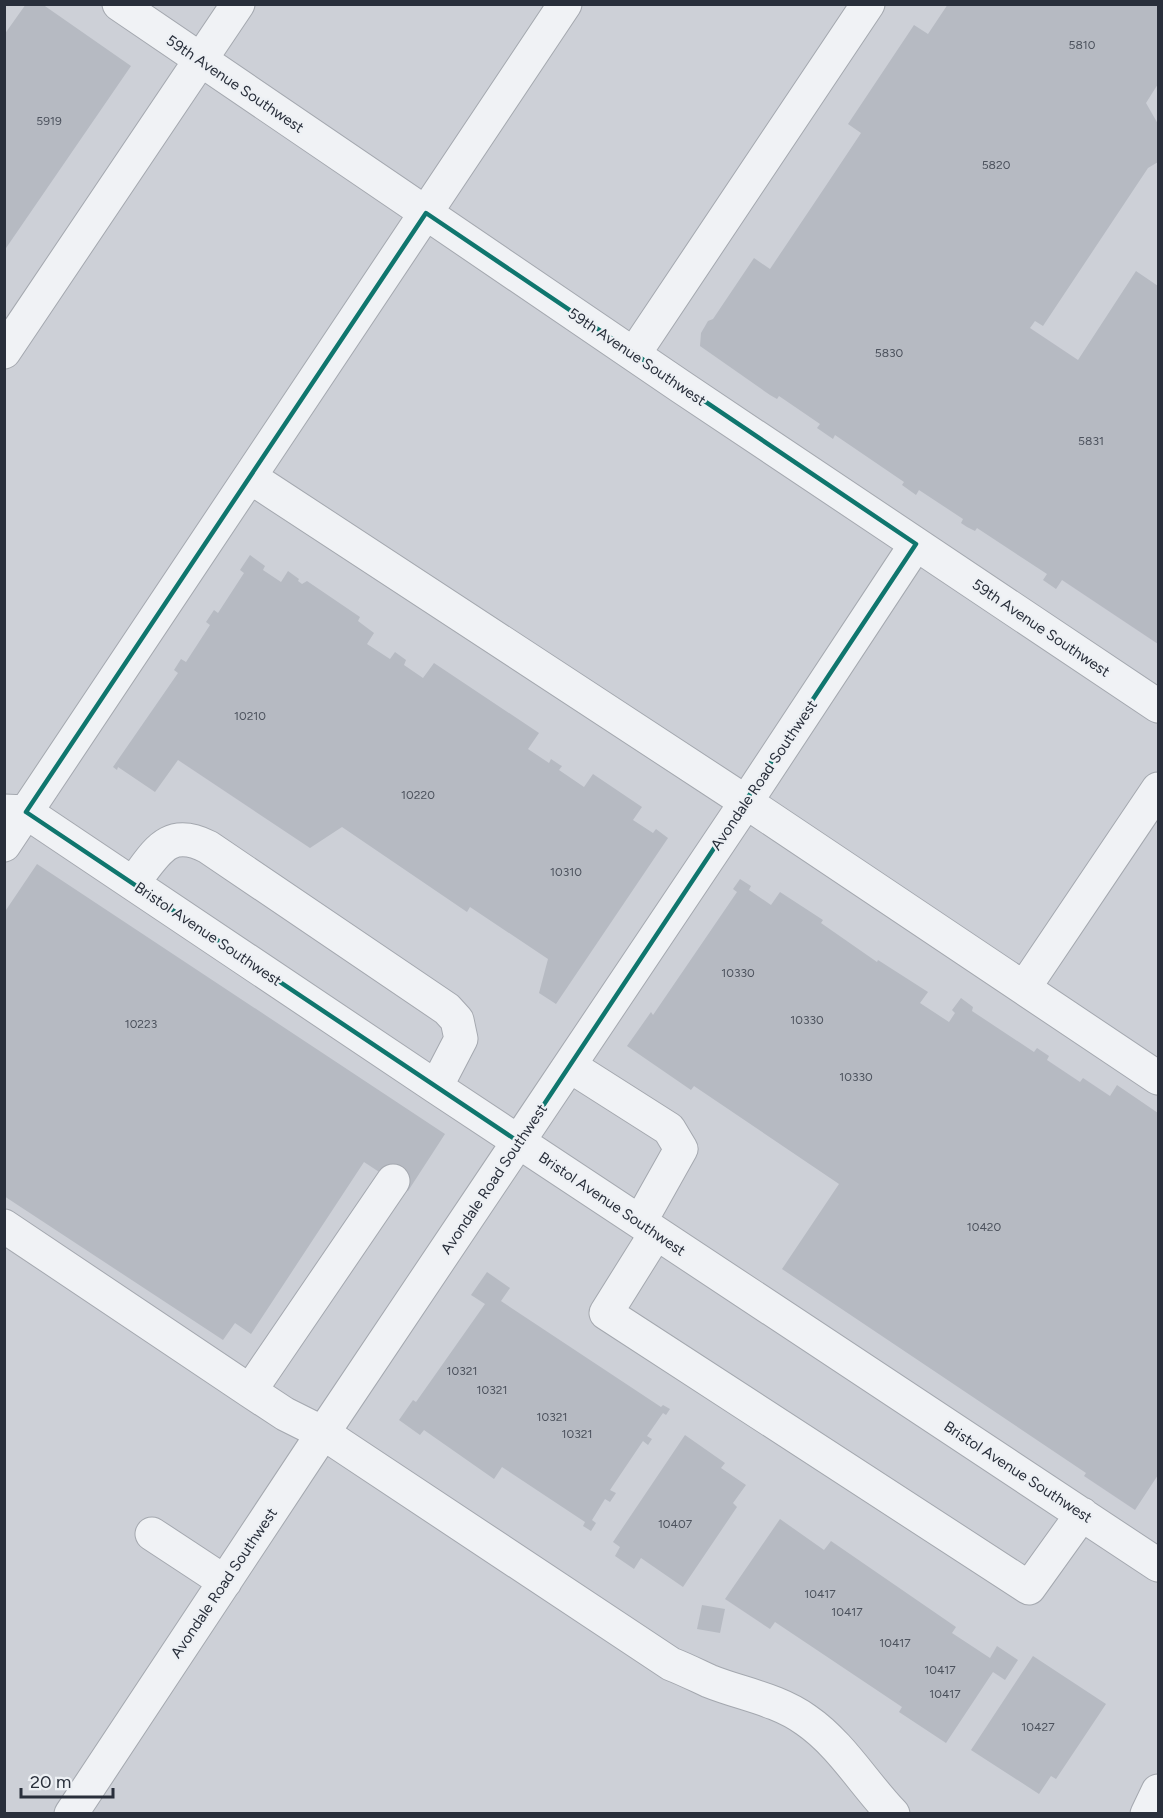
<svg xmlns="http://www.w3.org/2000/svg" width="1163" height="1818" viewBox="0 0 1163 1818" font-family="Figtree,sans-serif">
	<rect width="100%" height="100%" fill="#dee1e6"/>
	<!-- built -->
	<path fill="#cdd0d7" d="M5,5H1158V1813H5Z"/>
	<!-- building -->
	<path fill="#b6bac2" d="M26,4H42L131,66L4,251V35Z
		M948,4H1158V84L1146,103L1158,124V162L1148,168L1043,326L1035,321L1030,328L1078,360L1136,271L1158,286V644L1062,580L1056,589L1043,580L1047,574L977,528L975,531L967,527L961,523L963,519L919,490L916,495L902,485L904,482L835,435L833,439L817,428L820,424L779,396L777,399L770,395L700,346L701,333L708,321L713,319L754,258L770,269L823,190L861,133L848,124L914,25L928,34Z
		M250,555L265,566L263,570L281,582L288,571L299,579L298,581L302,584L307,581L360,617L358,621L374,633L367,644L390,659L395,652L406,660L404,665L423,678L434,663L539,733L528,749L549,763L551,759L560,765L562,766L559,770L584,787L593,774L642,807L633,820L653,833L656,829L668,838L556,1004L539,993L548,959L470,907L467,912L342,827L310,848L178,760L155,792L118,767L117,770L113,767L178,673L174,670L181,659L186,662L210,625L206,622L214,610L218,613L244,573L240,570Z
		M37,864L445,1134L408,1191L364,1162L251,1334L235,1323L223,1340L4,1196V913Z
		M740,879L751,886L749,890L771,905L780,892L823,920L821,923L877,962L878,960L928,992L920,1003L949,1022L955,1013L952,1010L961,998L973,1007L972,1011L1034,1052L1037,1048L1049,1056L1047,1060L1080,1082L1083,1078L1110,1096L1117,1085L1158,1113V1475L1135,1510L1084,1476L1086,1473L782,1269L839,1184L694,1086L691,1090L627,1046L651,1012L653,1015L737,892L733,889Z
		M487,1272L510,1288L501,1301L661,1407L663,1405L670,1409L666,1415L663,1413L647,1436L652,1439L648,1445L643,1441L610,1490L616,1493L610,1502L605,1499L592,1520L596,1523L591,1531L583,1526L585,1522L502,1467L494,1479L424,1430L420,1435L399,1420L413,1400L416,1402L485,1304L471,1295Z
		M685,1435L725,1463L721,1468L746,1485L733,1503L737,1507L683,1587L641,1558L634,1569L615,1556L620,1547L613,1542Z
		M780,1519L824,1550L831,1541L956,1627L952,1633L990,1658L997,1646L1018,1660L1005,1680L993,1672L946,1743L899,1712L902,1707L775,1622L770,1629L725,1599Z
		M702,1605L725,1609L720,1633L697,1629Z
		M1033,1656L1106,1704L1056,1779L1051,1776L1039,1794L971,1750Z"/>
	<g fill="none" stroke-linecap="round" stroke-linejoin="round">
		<defs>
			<path id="minor" d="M119,4L680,386L1158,706
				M4,352L238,4
				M634,354L868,4
				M250,477L746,802L1158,1078
				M4,811L26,812L436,1087L1158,1565
				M4,845L565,4
				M133,883C156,854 167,826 208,847L447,1009L457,1020L461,1039L436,1087
				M1024,988L1158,789
				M570,1066L669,1129L681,1149L640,1222
				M4,1226L250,1391L285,1414L323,1433L671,1664C684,1669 696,1675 709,1681C741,1694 777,1699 806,1720C841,1744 864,1784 893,1814
				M656,1233L606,1313L1029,1588L1082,1514
				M250,1391L393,1181
				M152,1534L225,1582
				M71,1814L323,1433L746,802L916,544
				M1147,1814L1158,1791"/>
		</defs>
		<!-- minor casing -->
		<use href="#minor" stroke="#a4a8af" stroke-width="35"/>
		<!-- minor -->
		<use href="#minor" stroke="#f0f2f5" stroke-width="33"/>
	</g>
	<!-- marked area -->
	<path fill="none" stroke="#0f766e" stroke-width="4.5" stroke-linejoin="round" d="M426,213L916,544L519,1142L26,812Z"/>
	<g text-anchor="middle" stroke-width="4.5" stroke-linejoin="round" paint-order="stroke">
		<!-- number labels -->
		<g font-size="12" fill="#4c525d">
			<text x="1082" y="49">5810</text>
			<text x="49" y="125">5919</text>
			<text x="996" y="169">5820</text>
			<text x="889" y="357">5830</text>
			<text x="1091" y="445">5831</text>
			<text x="250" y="720">10210</text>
			<text x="418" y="799">10220</text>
			<text x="566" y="876">10310</text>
			<text x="738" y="977">10330</text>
			<text x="807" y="1024">10330</text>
			<text x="141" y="1028">10223</text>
			<text x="856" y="1081">10330</text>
			<text x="984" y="1231">10420</text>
			<text x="462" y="1375">10321</text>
			<text x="492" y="1394">10321</text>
			<text x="552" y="1421">10321</text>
			<text x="577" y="1438">10321</text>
			<text x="675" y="1528">10407</text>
			<text x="820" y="1598">10417</text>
			<text x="847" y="1616">10417</text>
			<text x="895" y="1647">10417</text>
			<text x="940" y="1674">10417</text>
			<text x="945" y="1698">10417</text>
			<text x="1038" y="1731">10427</text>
		</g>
		<!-- street labels -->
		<g font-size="15" fill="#292f3b" stroke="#edf0f4">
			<text transform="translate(235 84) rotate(34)" y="5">59th Avenue Southwest</text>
			<text transform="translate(637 357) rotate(34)" y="5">59th Avenue Southwest</text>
			<text transform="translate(1041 628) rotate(34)" y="5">59th Avenue Southwest</text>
			<text transform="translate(764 775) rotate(-56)" y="5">Avondale Road Southwest</text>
			<text transform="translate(208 934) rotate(34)" y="5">Bristol Avenue Southwest</text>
			<text transform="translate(494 1179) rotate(-56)" y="5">Avondale Road Southwest</text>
			<text transform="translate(612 1204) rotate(34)" y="5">Bristol Avenue Southwest</text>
			<text transform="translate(1018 1472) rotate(33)" y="5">Bristol Avenue Southwest</text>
			<text transform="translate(224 1583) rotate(-56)" y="5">Avondale Road Southwest</text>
		</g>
	</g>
	<!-- border -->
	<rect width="1163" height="1818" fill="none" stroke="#292f3b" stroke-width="12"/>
	<!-- scale -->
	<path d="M21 1788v9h92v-9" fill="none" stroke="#292f3b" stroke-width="3"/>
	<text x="30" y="1788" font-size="18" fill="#292f3b" stroke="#edf0f4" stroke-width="4.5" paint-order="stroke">20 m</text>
</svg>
